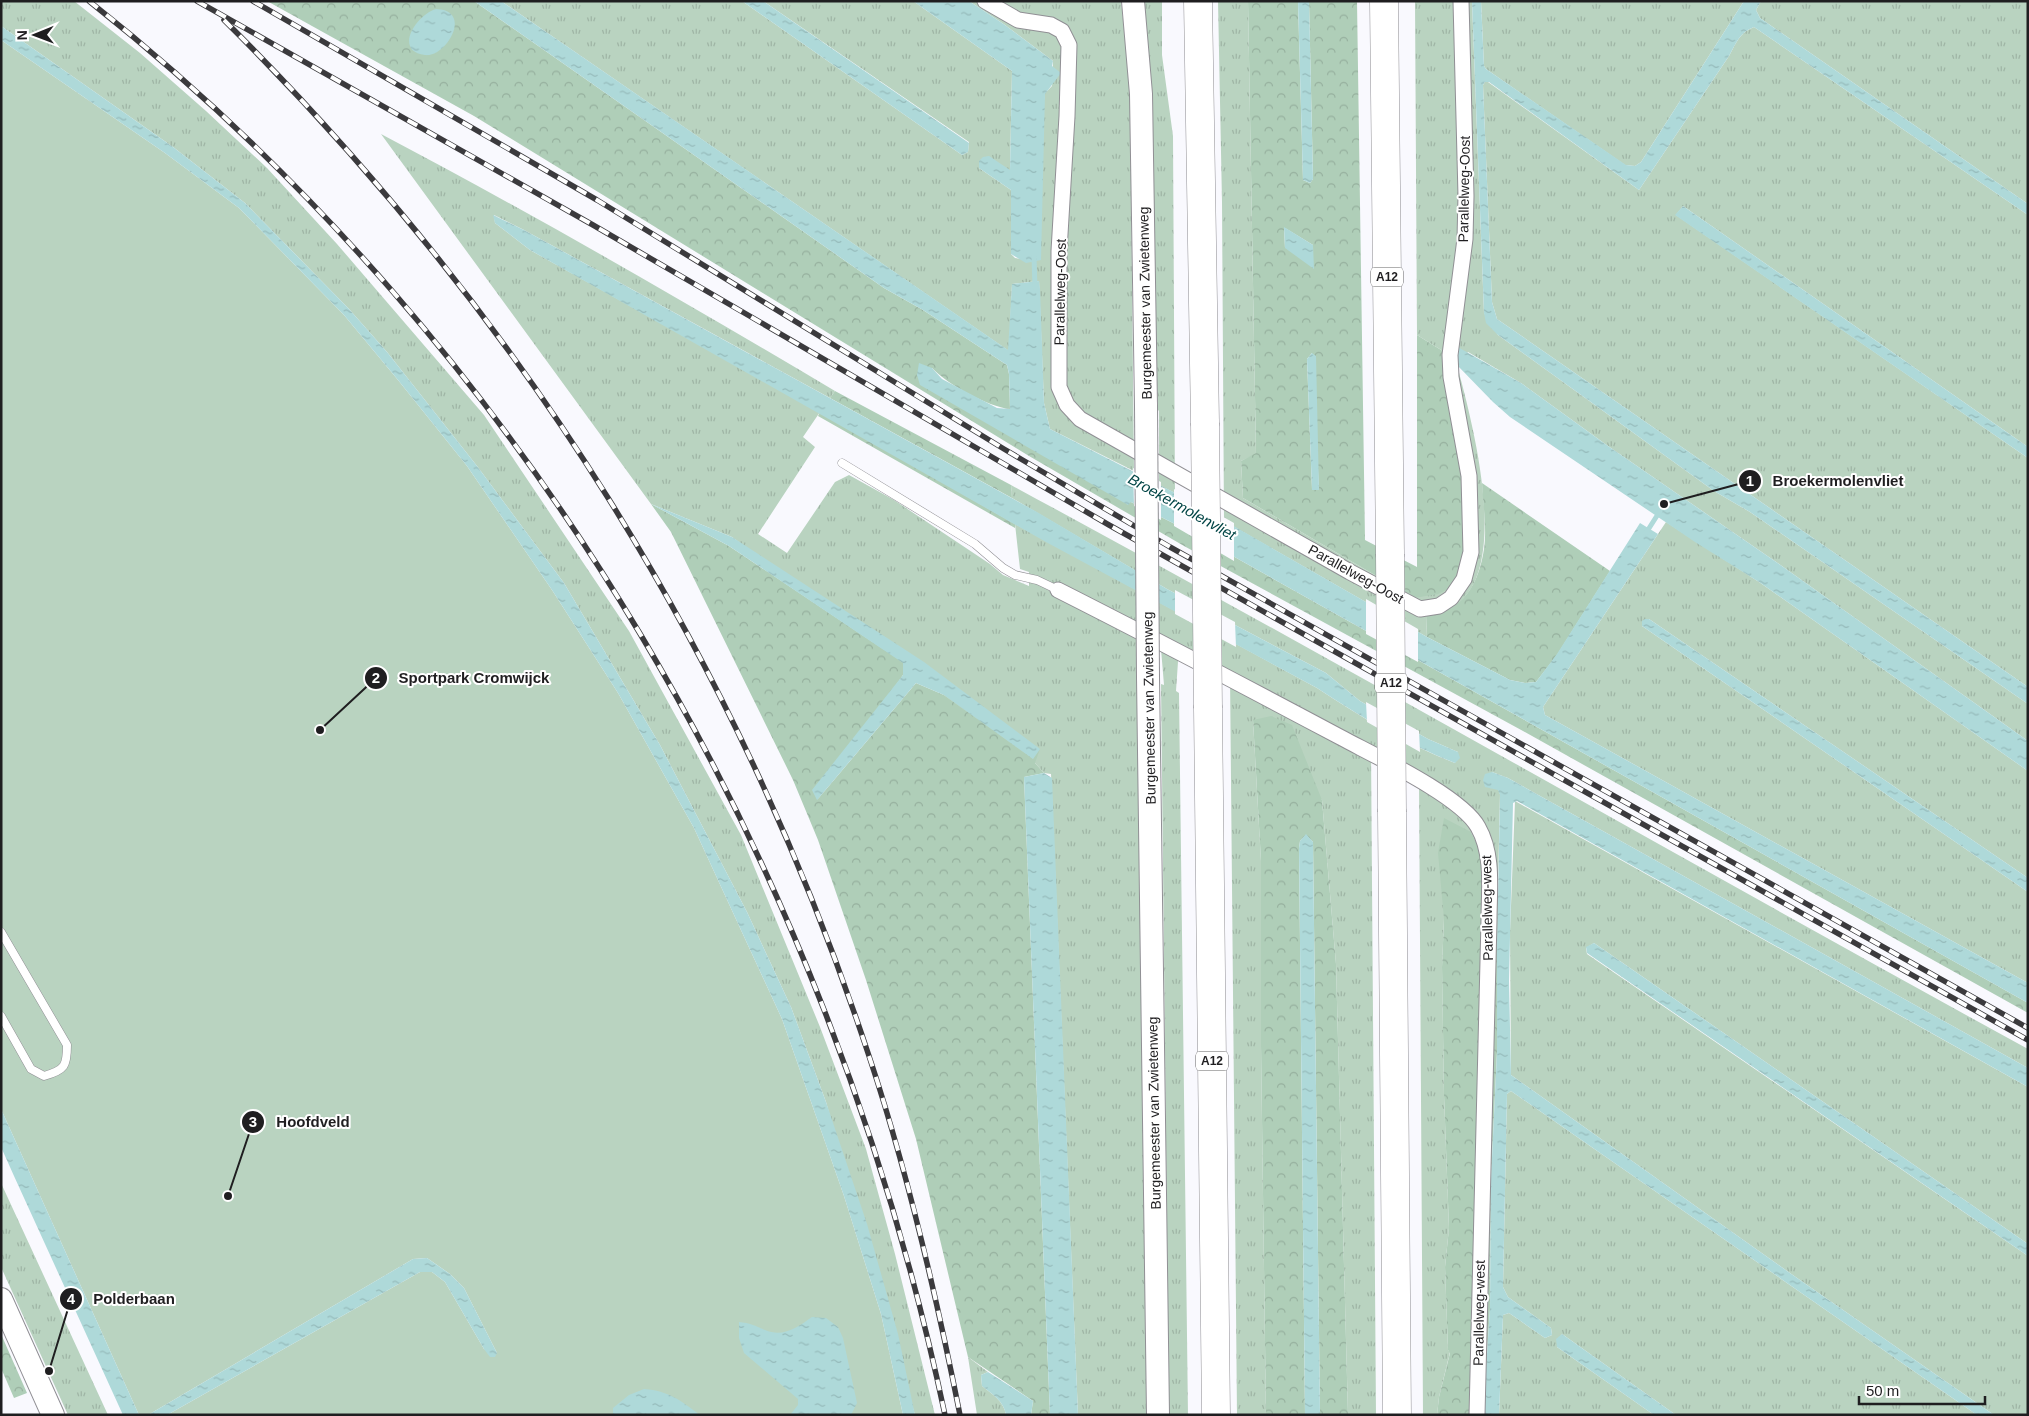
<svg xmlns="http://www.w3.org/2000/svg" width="2029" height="1416" viewBox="0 0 2029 1416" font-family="Arial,sans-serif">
	<defs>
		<pattern id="grass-tufts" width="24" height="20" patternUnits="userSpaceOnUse" patternTransform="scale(1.25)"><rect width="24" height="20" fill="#b9d3c0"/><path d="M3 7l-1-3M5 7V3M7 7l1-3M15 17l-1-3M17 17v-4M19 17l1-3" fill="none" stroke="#9fb5a5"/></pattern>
		<pattern id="forest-crowns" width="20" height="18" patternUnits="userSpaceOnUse" patternTransform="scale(1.25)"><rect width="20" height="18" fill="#afceb8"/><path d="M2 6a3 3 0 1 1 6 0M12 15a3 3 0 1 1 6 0" fill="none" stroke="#96b09e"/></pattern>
		<pattern id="water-ripples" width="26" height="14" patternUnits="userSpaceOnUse" patternTransform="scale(1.25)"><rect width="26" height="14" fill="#aed9d9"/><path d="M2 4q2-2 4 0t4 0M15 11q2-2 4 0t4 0" fill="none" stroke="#95baba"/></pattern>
	</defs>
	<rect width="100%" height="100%" fill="#f9f9fe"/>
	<!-- grass -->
	<path fill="url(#grass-tufts)" d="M1,1H74L140,53L206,111L267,168L337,244L484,415L629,631L741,835L820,1027L866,1149L895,1254L935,1415H915L826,1102L791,1007L747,912L660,745L564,583L477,466L387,352L349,309L245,203L173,147L1,26Z
		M501,1H742L962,155L968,152L969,142L763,1H913L1012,71L1010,170L979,168L1011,190V254L1015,258L1022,259L1045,93L1052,86L1053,61L1005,25L969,1H1121L1130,82L1134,471L1050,429L1044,403L1039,281L1012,284L1009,351Z
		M1142,1H1162V55L1173,136L1175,493L1159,485V411L1158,410Z
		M1218,1H1248L1256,454L1241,461L1243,498L1414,598L1446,353L1417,335L1415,1H1472L1484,313L1498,335L1714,491L1750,512L2028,704V741L1779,564L1608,446L1521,383L1468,352L1457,365C1472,422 1525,610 1426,614L1427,637L1224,521L1222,202Z
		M1481,1H1744L1641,162L1635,166L1625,165L1486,69L1484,66Z
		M1761,1H2028V204L1760,18L1756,10Z
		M1754,27L2028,215V447L1683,206L1676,215L2028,458V687L1497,319L1492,302L1483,85L1485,82H1488L1639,190L1729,56C1736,43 1740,32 1754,27Z
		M381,134C535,215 685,302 835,391L830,398L524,230L494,215L495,223L530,250L820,412L803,437L815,447L758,534L787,553L835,482L849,475L894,500L990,564L1003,575L1029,586V572L1020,569L1015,524L1317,688C1361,717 1405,744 1455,763L1458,752L1428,739L1360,701L1326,673L1167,589L1012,498L1011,485C1352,669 1688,863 2028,1049V1068L1508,778L1492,772L1500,794L1498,886L1471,832L1444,919L1442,967L1444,1095L1449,1228L1445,1267L1448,1350L1450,1352L1439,1397L1437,1415H1423L1419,780L1371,749L1376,1415H1348L1336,964L1322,800L1253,720L1261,861V1046L1266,1415H1237L1230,674L1179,647L1176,691L1179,693L1188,1415H1169L1161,684L1164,685L1160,637L1140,626L1148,1415H1078L1051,774L1044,773L1035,763L732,537L651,504Z
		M1666,522L1759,582L2028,771V878L1649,619L1642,626L2028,892V983L1545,715L1543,707Z
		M1515,801L2028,1087V1244L1594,943L1586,948L1587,954L2028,1256V1415H1994L1787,1271L1511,1075L1510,932Z
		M1511,1091L1977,1415H1676L1562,1334L1557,1347L1654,1415H1499L1503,1315L1509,1313L1545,1338L1552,1335L1551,1328L1508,1297L1503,1287L1507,1094Z
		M1,1183L108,1415H68L1,1267Z
		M968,1357L988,1372L981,1375L982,1386C992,1394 1004,1401 1006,1415H977Z"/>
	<!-- forest -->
	<path fill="url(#forest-crowns)" fill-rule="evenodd" d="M267,1H474L884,288L923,310L1007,365L1009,374L1010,409C988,407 947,384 932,368L917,375L1131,502L1183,528L2028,1003V1013L1523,731L1184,546L1029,456L474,116Z
		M1248,1H1298L1303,180L1310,183L1313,179L1309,1H1357L1365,540L1417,567V335L1446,353L1464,485L1467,536L1460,572L1450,588L1438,594L1414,598L1243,498L1241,461L1256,453ZM1284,228H1285L1313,245L1285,248ZM1312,353L1319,490H1318L1312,489L1307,359Z
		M835,391L1011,485L1012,498L830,398Z
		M820,412L1015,524V528L818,416Z
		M1482,483L1610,571L1557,655L1536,682L1525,683L1510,680L1427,637L1426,614C1463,613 1479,583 1484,549C1487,529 1483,504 1482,483Z
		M651,504L729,546L904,663L903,675L817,800L916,683L944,695L1033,759L1040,749L1035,763L1044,773L1024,777L1050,1415H1031L1033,1401L968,1357L916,1139L866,980L818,840L793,780L671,532Z
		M1271,716L1292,725L1322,800L1336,964L1348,1415H1320L1313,842L1306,835L1300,841L1299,848L1305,1415H1266L1261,1046V861L1253,720Z
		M1444,818L1471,832L1498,886L1497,1052L1491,1179L1490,1308L1483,1415H1437L1439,1397L1450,1353L1448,1350L1445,1267L1449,1228L1444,1095L1442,967L1444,919L1438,853Z
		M1,1334L27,1393L14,1398L1,1368Z"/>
	<!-- garden -->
	<path fill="#b9d3c0" d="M1,40L165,153L239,208L344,315L398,380L467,466L552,590L618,693L694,828L782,1019L844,1196L881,1314L903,1415H167L420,1272H432L445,1282L484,1349L497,1353L464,1288L450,1274L427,1258L413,1259L148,1415H139L1,1109Z"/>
	<!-- water -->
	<path fill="url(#water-ripples)" d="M474,1H501L1008,350L1012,284L1039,281L1040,289L1044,403L1050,429L1183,497L1427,637L1510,680L1525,683L1536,682L1557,654L1640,523L1658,534L1543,707L1545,715L2028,983V1003L1183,528L1131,502L1128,505L920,385L917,375L919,363L932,368L942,379L997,408L1010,409L1009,374L1007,365L923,310L884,288Z
		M742,1H763L969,143L968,152L962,155Z
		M913,1H969L1005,25L1053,61L1052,66L1061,73L1045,94L1041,260L1026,263L1011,254V190L979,168V161L983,157L989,156L1010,170L1012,71Z
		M1298,1H1309L1313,179L1310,183L1303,180Z
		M1472,1H1481L1484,66L1486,69L1626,165L1635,166L1641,162L1744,1H1761L1756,10L1760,18L2028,204V215L1754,27C1740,32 1736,43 1729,56L1639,190L1489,82H1485L1483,85L1492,302L1497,319L2028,687V704L1750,512L1714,491L1498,335L1486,323L1484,313Z
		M436,9C474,10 446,58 425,55C393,51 416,15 436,9Z
		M1,26L173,147L245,203L349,309L387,352L477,466L564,583L660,745L747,912L791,1007L826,1102L867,1224L898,1334L915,1415H903L881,1314L844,1196L782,1019L694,828L618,693L552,590L467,466L398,380L344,315L239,208L165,153L1,40Z
		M1683,206L2028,447V458L1675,215Z
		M493,215L524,230L1037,512L1167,589L1326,673L1360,701L1428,739L1458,752L1460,758L1455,763C1406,744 1361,717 1317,688L1046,542L530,250L495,223Z
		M1284,227L1313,245L1314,269L1285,248Z
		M1456,346L1521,383L1608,446L1779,564L2028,741V771L1759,582L1695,542L1510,417L1493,402L1457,365Z
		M1312,353L1316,356L1319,490H1312L1307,359Z
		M651,504L732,537L924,662L1040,749L1033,759L944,695L916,683L817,800L812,790L903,675V663L729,546Z
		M1645,619H1649L2028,878V892L1642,626V621Z
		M1492,772L1508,778L2028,1068V1087L1517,801L1513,803L1509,981L1511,1075L1787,1271L1994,1415H1977L1511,1091L1507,1094L1503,1287L1508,1297L1551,1328L1552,1335L1545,1338L1509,1313L1503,1315L1499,1415H1483L1490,1308L1491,1179L1497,1052V950L1500,795L1498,790L1485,787L1483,780L1485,774Z
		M1044,773L1052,778L1078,1415H1050L1024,777Z
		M1306,834L1313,842L1320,1415H1305L1299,848L1300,841Z
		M1594,943L2028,1244V1256L1587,953L1586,947Z
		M1,1109L139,1415H123L14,1176L1,1147Z
		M427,1258L450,1274L464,1288L497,1353L495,1357H490L484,1349L445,1282L432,1272H420L167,1415H148L413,1259Z
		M812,1317L826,1318L838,1327L843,1338L857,1403L851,1415H790L798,1405V1399L744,1353L739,1338V1322C750,1323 756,1326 765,1330C783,1338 798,1327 812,1317Z
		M1562,1334L1676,1415H1654L1557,1347L1556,1339Z
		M988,1372L1033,1401L1031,1415H1006C1004,1401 992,1394 982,1386L981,1375Z
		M644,1389C669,1391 680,1400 700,1415H613V1408L629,1395Z"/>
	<!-- pier -->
	<path fill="#f9f9fe" d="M1133,468L1161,482V520L1134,506Z
		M1174,489L1234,523V561L1174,526Z
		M1175,590L1235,622L1236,647L1175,614Z
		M1366,599L1418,629V662L1366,634Z
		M1366,702L1419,731L1420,752L1367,722Z"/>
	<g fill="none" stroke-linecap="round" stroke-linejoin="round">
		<!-- stream -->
		<path stroke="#aed9d9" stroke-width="5" d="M1034,256L1035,288
			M1646,533L1660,511"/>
		<defs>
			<path id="lane" d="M842,463L975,544L1003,568L1015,575L1037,580L1058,590
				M1,932L67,1045C67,1066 65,1070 44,1076L31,1069L1,1016"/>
			<path id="street" d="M985,1L1018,20L1051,25L1062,31L1069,45L1067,116L1059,251V387L1067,405L1080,419L1350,572L1420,609L1439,606L1451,598L1464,579L1471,552L1469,476L1451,377L1450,355L1465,239L1466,196L1461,1
				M1058,590C1153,638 1246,687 1340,737C1373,755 1461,796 1478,827C1494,855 1489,890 1489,920L1477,1415"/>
			<path id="secondary" d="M1133,1L1141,94L1146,406
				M1148,677L1158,1415
				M1,1299L53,1415"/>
			<path id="highway" d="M1198,1L1205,423
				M1384,1L1390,554
				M1208,708L1216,1415
				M1392,812L1397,1415"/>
		</defs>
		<!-- lane casing -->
		<use href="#lane" stroke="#908f94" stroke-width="9"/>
		<!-- street casing -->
		<use href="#street" stroke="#908f94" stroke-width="17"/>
		<!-- secondary casing -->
		<use href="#secondary" stroke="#908f94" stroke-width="24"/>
		<!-- highway casing -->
		<use href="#highway" stroke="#908f94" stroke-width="29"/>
		<!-- lane -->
		<use href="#lane" stroke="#fff" stroke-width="8"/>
		<!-- street -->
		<use href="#street" stroke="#fff" stroke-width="15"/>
		<!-- secondary -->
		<use href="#secondary" stroke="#fff" stroke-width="22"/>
		<!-- highway -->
		<use href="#highway" stroke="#fff" stroke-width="28"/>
		<defs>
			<path id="rail" d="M89,1C532,351 829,865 945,1415
				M197,1L593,225L1109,525L2028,1040
				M253,1L597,200L1004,449L1170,547L2028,1028
				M224,20C522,316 737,656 869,1056C908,1173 936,1294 960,1415"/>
		</defs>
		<!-- rail casing -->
		<use href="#rail" stroke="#3b3a3d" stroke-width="5.5"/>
		<!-- rail -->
		<use href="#rail" stroke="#fff" stroke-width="4" stroke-dasharray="11" stroke-linecap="butt"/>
		<defs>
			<path id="secondary-bridge" d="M1146,406L1148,677"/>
			<path id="highway-bridge" d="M1205,423L1208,708
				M1390,554L1392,812"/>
		</defs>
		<!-- secondary-bridge casing -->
		<use href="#secondary-bridge" stroke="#908f94" stroke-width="24" stroke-linecap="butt"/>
		<!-- highway-bridge casing -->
		<use href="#highway-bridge" stroke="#908f94" stroke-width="29" stroke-linecap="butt"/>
		<!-- secondary-bridge -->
		<use href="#secondary-bridge" stroke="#fff" stroke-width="22"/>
		<!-- highway-bridge -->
		<use href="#highway-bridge" stroke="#fff" stroke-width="28"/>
	</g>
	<g text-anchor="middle" stroke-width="4" stroke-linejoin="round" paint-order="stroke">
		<!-- shield labels -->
		<g fill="#fff" stroke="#626263" stroke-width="1">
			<rect x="1371" y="267.5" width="32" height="19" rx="4"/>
			<rect x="1375" y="673.5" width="32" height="19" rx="4"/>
			<rect x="1196" y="1051.5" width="32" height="19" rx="4"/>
		</g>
		<g font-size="12" font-weight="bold" fill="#1f1e20">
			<text x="1387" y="281">A12</text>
			<text x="1391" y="687">A12</text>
			<text x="1212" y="1065">A12</text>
		</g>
		<!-- street labels -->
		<g font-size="14" fill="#1f1e20" stroke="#fff">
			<text transform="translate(1464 189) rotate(-89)" y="5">Parallelweg-Oost</text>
			<text transform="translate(1060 292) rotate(-89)" y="5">Parallelweg-Oost</text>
			<text transform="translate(1145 303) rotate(-91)" y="5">Burgemeester van Zwietenweg</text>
			<text transform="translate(1356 574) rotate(29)" y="5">Parallelweg-Oost</text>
			<text transform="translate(1149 708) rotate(-91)" y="5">Burgemeester van Zwietenweg</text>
			<text transform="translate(1487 908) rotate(-91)" y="5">Parallelweg-west</text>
			<text transform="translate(1154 1113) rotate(-91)" y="5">Burgemeester van Zwietenweg</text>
			<text transform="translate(1479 1313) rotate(-89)" y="5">Parallelweg-west</text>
		</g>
		<!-- water labels -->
		<g font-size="15" font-style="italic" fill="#004445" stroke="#fff">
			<text transform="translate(1182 507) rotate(29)" y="5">Broekermolenvliet</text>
		</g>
	</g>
	<!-- callouts -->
	<path fill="none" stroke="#1f1e20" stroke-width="2" d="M1664 504L1750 481M320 730L376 678M228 1196L253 1122M49 1371L71 1299"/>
	<g fill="#1f1e20" stroke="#fff" stroke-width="2">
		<circle cx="1664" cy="504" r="5"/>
		<circle cx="320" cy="730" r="5"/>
		<circle cx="228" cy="1196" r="5"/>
		<circle cx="49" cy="1371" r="5"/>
		<circle cx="1750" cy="481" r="12"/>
		<circle cx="376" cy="678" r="12"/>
		<circle cx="253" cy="1122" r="12"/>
		<circle cx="71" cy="1299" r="12"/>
	</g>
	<g font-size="15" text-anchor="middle" font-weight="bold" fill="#fff">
		<text x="1750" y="486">1</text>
		<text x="376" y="683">2</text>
		<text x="253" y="1127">3</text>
		<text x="71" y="1304">4</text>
	</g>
	<g font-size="15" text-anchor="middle" font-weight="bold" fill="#1f1e20" stroke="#fff" stroke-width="4" stroke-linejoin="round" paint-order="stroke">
		<text x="1838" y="486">Broekermolenvliet</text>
		<text x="474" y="683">Sportpark Cromwijck</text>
		<text x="313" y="1127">Hoofdveld</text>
		<text x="134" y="1304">Polderbaan</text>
	</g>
	<!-- border -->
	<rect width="2029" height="1416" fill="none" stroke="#1f1e20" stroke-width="5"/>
	<!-- north arrow -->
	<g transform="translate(35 35) rotate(269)" stroke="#ffffff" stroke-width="4" paint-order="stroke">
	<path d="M0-4L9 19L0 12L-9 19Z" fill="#1f1e20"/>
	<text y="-8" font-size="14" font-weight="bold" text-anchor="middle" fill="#1f1e20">N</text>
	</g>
	<!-- scale -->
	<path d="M1859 1396v8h126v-8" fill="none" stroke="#1f1e20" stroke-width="2.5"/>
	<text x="1866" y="1396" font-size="15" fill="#1f1e20" stroke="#ffffff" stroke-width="4" paint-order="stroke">50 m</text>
</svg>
